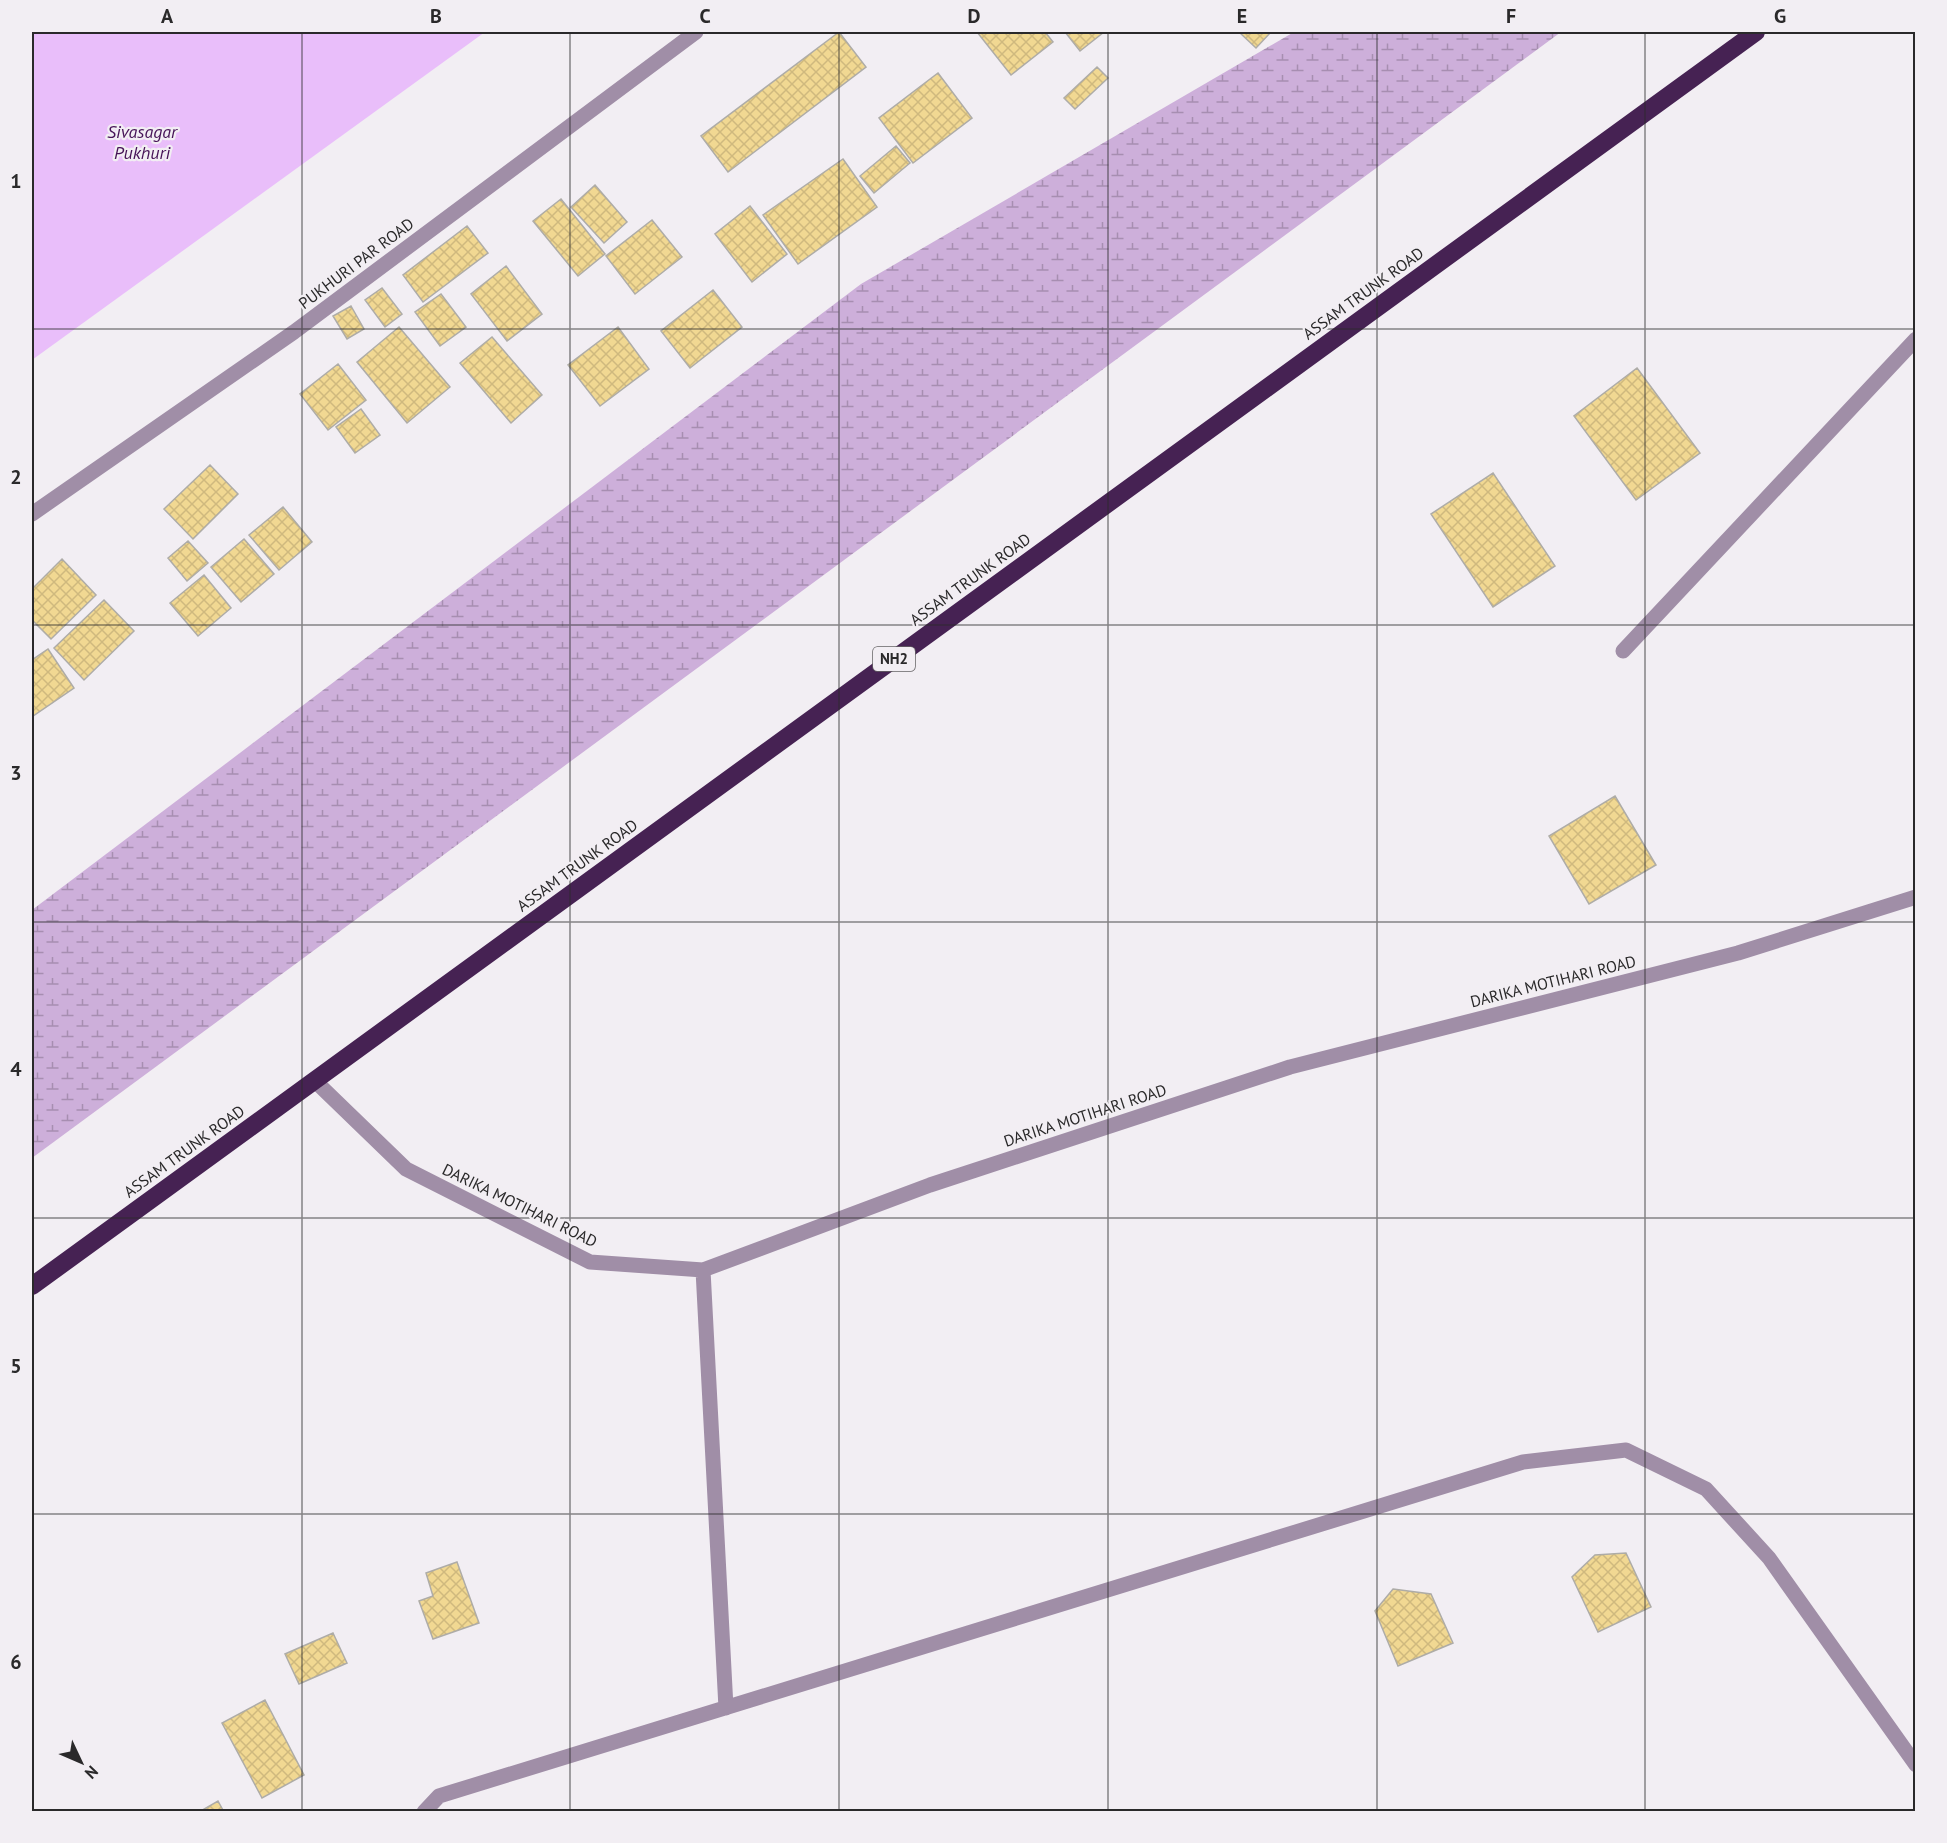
<svg xmlns="http://www.w3.org/2000/svg" width="1947" height="1843" viewBox="0 0 1947 1843" font-family="'PT Sans',sans-serif">
	<defs>
		<pattern id="wetland-marsh" width="20" height="14" patternUnits="userSpaceOnUse" patternTransform="scale(1.5)"><rect width="20" height="14" fill="#cdafda"/><path d="M1 5h8M5 5V1M11 12h8M15 12V8" fill="none" stroke="#a78eb1"/></pattern>
		<pattern id="building-cross-hatch" width="8" height="8" patternUnits="userSpaceOnUse" patternTransform="scale(1.5)"><rect width="8" height="8" fill="#f1d892"/><path d="M0 0l8 8M0 8l8-8" fill="none" stroke="#cfb97e"/></pattern>
	</defs>
	<rect width="100%" height="100%" fill="#f2eef3"/>
	<!-- wetland -->
	<path fill="url(#wetland-marsh)" d="M1294,32H1561L32,1158V910L861,284Z"/>
	<!-- water -->
	<path fill="#e9befa" d="M32,32H485L32,360Z"/>
	<!-- building -->
	<path fill="url(#building-cross-hatch)" stroke="#aeaca7" stroke-width="1.5" d="M839,32L866,67L728,172L701,136Z
		M977,32H1045L1053,42L1011,75Z
		M1065,32H1104L1080,51Z
		M1239,32H1271L1256,48Z
		M1097,67L1108,78L1075,109L1064,98Z
		M938,73L972,118L913,163L879,118Z
		M896,146L910,163L874,193L860,176Z
		M843,159L877,207L798,264L763,215Z
		M595,185L627,222L604,243L571,207Z
		M561,199L605,254L578,276L533,221Z
		M750,206L787,254L752,282L715,234Z
		M652,220L682,257L635,294L606,256Z
		M467,226L488,253L423,302L403,275Z
		M506,266L542,314L507,341L471,294Z
		M382,288L402,314L385,327L365,300Z
		M713,290L742,327L690,368L661,331Z
		M441,294L466,327L440,346L415,312Z
		M351,306L364,329L347,339L333,316Z
		M399,327L450,387L407,423L357,362Z
		M618,327L649,369L600,406L568,365Z
		M492,337L542,395L511,423L460,363Z
		M338,364L366,400L328,430L300,394Z
		M1637,368L1700,453L1636,500L1574,416Z
		M361,409L380,435L355,453L336,427Z
		M210,465L238,494L193,539L164,509Z
		M1493,473L1555,566L1493,607L1431,514Z
		M283,507L312,542L279,570L249,535Z
		M244,539L274,574L241,602L211,567Z
		M188,541L208,563L187,581L168,558Z
		M62,559L96,595L51,639L32,620V589Z
		M204,575L231,608L198,636L170,603Z
		M104,600L134,631L84,680L54,648Z
		M48,649L74,688L33,716L32,660Z
		M1615,796L1656,865L1589,904L1549,836Z
		M1626,1553L1651,1607L1598,1632L1572,1577L1595,1555Z
		M457,1562L479,1623L433,1639L419,1601L433,1596L426,1573Z
		M1393,1589L1431,1594L1453,1643L1398,1666L1375,1611Z
		M333,1633L347,1663L299,1684L285,1654Z
		M265,1700L304,1775L262,1798L222,1723Z
		M218,1801L224,1812H199Z"/>
	<g fill="none" stroke-linecap="round" stroke-linejoin="round">
		<!-- minor -->
		<path stroke="#a08ea7" stroke-width="15" d="M32,514L294,332L696,32
			M1623,651L1916,339
			M314,1080L406,1169L590,1262L703,1270L930,1185L1290,1067L1738,953L1916,897
			M703,1270L726,1708
			M424,1812L439,1796L1523,1462L1626,1450L1706,1489L1769,1558L1916,1765"/>
		<!-- highway -->
		<path stroke="#462253" stroke-width="18" d="M32,1286L1756,32"/>
	</g>
	<!-- grid -->
	<path fill="none" stroke="#2a292a" stroke-width="1.5" stroke-opacity="0.55" d="M302,32V1812M570,32V1812M839,32V1812M1108,32V1812M1377,32V1812M1645,32V1812M32,329H1916M32,625H1916M32,922H1916M32,1218H1916M32,1514H1916"/>
	<g text-anchor="middle" stroke-width="4.5" stroke-linejoin="round" paint-order="stroke">
		<!-- shield labels -->
		<rect fill="#f2eef3" stroke="#666466" stroke-width="1.5" x="873" y="647" width="42" height="24" rx="4.5"/>
		<g font-size="15" font-weight="bold" fill="#2a292a">
			<text x="894" y="664">NH2</text>
		</g>
		<!-- street labels -->
		<g font-size="16" fill="#2a292a" stroke="#f2eef3">
			<text transform="translate(356 263) rotate(-37)" y="6">PUKHURI PAR ROAD</text>
			<text transform="translate(1363 293) rotate(-36)" y="6">ASSAM TRUNK ROAD</text>
			<text transform="translate(970 579) rotate(-36)" y="6">ASSAM TRUNK ROAD</text>
			<text transform="translate(577 865) rotate(-36)" y="6">ASSAM TRUNK ROAD</text>
			<text transform="translate(1553 981) rotate(-14)" y="6">DARIKA MOTIHARI ROAD</text>
			<text transform="translate(1085 1115) rotate(-18)" y="6">DARIKA MOTIHARI ROAD</text>
			<text transform="translate(184 1151) rotate(-36)" y="6">ASSAM TRUNK ROAD</text>
			<text transform="translate(520 1205) rotate(26)" y="6">DARIKA MOTIHARI ROAD</text>
		</g>
		<!-- water labels -->
		<g font-size="18" font-style="italic" fill="#461357" stroke="#f2eef3">
			<text x="142" y="138">Sivasagar<tspan x="142" dy="21">Pukhuri</tspan></text>
		</g>
	</g>
	<!-- border -->
	<rect width="1947" height="1843" fill="none" stroke="#f2eef3" stroke-width="66"/>
	<!-- north arrow -->
	<g transform="translate(81 1762) rotate(134)" stroke="#f2eef3" stroke-width="4.5" paint-order="stroke">
	<path d="M0-4.5L10 22L0 15L-10 22Z" fill="#2a292a"/>
	<text y="-9" font-size="16" font-weight="bold" text-anchor="middle" fill="#2a292a">N</text>
	</g>
	<rect x="33" y="33" width="1881" height="1777" fill="none" stroke="#2a292a" stroke-width="2"/>
	<g font-size="20" text-anchor="middle" font-weight="bold" fill="#2a292a">
		<text x="167" y="23">A</text>
		<text x="436" y="23">B</text>
		<text x="705" y="23">C</text>
		<text x="974" y="23">D</text>
		<text x="1242" y="23">E</text>
		<text x="1511" y="23">F</text>
		<text x="1780" y="23">G</text>
		<text x="16" y="188">1</text>
		<text x="16" y="484">2</text>
		<text x="16" y="780">3</text>
		<text x="16" y="1076">4</text>
		<text x="16" y="1373">5</text>
		<text x="16" y="1669">6</text>
	</g>
</svg>
